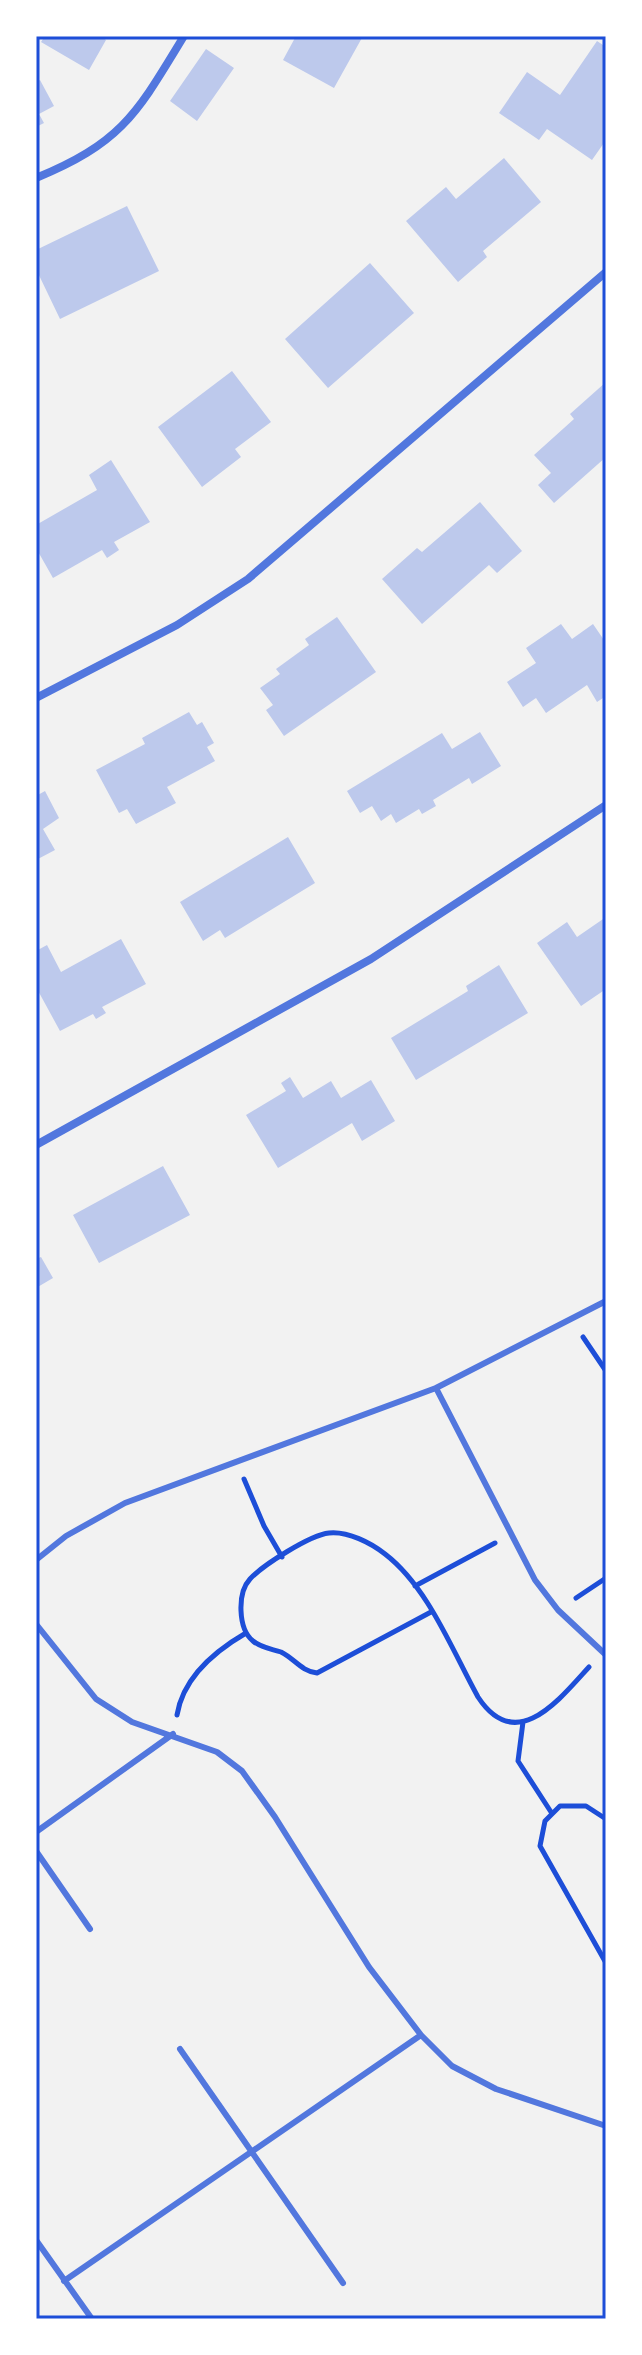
<svg xmlns="http://www.w3.org/2000/svg" width="642" height="2355" viewBox="0 0 642 2355" font-family="'PT Sans',sans-serif">
	<rect width="100%" height="100%" fill="#f2f2f2"/>
	<!-- building -->
	<path fill="#bdc9ec" d="M45,36H101L106,40L89,70L41,42Z
		M296,36H363L334,88L283,60Z
		M597,41L606,47V140L592,160L547,129L539,140L499,113L527,72L560,95Z
		M206,49L234,68L197,121L170,101Z
		M40,80L54,106L39,114L44,123L36,127V82Z
		M504,158L541,202L483,251L487,257L458,282L406,221L446,187L456,199Z
		M127,206L159,271L60,319L36,269V250Z
		M370,263L414,313L328,388L285,339Z
		M232,371L271,422L235,449L241,457L202,487L158,427Z
		M606,382V457L554,503L538,485L551,473L534,455L574,419L570,414Z
		M111,460L150,522L114,542L119,550L107,558L102,550L53,578L36,548V525L97,490L89,475Z
		M480,502L522,551L497,573L489,565L422,624L382,579L417,548L422,552Z
		M337,617L376,672L284,736L266,710L273,705L260,688L280,674L276,669L309,645L305,639Z
		M561,624L572,639L593,624L606,643V696L597,702L587,685L546,713L536,698L523,707L507,682L536,663L526,648Z
		M189,712L197,725L202,722L214,743L207,747L215,761L167,787L176,803L136,824L127,809L119,813L96,770L145,744L142,738Z
		M480,732L501,766L472,784L469,778L433,800L436,806L422,814L419,809L396,823L391,814L381,821L372,806L360,813L347,791L442,733L452,749Z
		M45,791L59,818L43,829L55,850L36,860V796Z
		M288,837L315,883L225,938L220,930L203,941L180,902Z
		M606,917V989L581,1006L537,943L567,922L577,937Z
		M121,939L146,984L102,1007L106,1013L96,1019L93,1014L60,1031L36,987V951L47,945L61,972Z
		M499,965L528,1013L416,1080L391,1038L468,991L466,986Z
		M290,1077L303,1098L331,1081L341,1098L371,1080L395,1121L362,1141L352,1123L278,1168L246,1115L286,1091L281,1083Z
		M163,1166L190,1215L99,1263L73,1215Z
		M41,1257L53,1278L36,1288V1259Z"/>
	<g fill="none" stroke-linecap="round" stroke-linejoin="round">
		<!-- path -->
		<path stroke="#1d4ed8" stroke-width="5" d="M583,1337L606,1371
			M244,1479L264,1526L282,1557
			M415,1586L495,1543
			M576,1598L606,1578
			M431,1612L317,1673C301,1671 295,1659 281,1652C272,1649 261,1648 253,1641C238,1629 237,1593 250,1579C263,1565 310,1535 329,1533C348,1531 371,1543 385,1554C428,1587 452,1650 478,1697C516,1755 559,1700 589,1667
			M177,1715C183,1678 215,1651 246,1633
			M523,1722L518,1761L551,1812
			M606,1819L586,1806H560L545,1821L540,1846L606,1963"/>
		<!-- service -->
		<path stroke="#5277de" stroke-width="6" d="M436,1388L535,1580L558,1610L606,1655
			M36,1560L66,1536L125,1503L436,1388L606,1301
			M36,1624L96,1699L132,1722L217,1752L242,1771L275,1817L369,1967L421,2035L452,2066L496,2089L606,2126
			M36,1832L173,1734
			M36,1851L90,1929
			M180,2049L343,2283
			M36,2240L92,2319
			M64,2281L421,2035"/>
		<!-- minor -->
		<path stroke="#5277de" stroke-width="8" d="M36,178C123,142 137,113 184,36
			M36,698L177,625L248,579L606,272
			M36,1145L371,959L606,805"/>
	</g>
	<!-- border -->
	<rect width="642" height="2355" fill="none" stroke="#ffffff" stroke-width="76"/>
	<rect x="38" y="38" width="566" height="2279" fill="none" stroke="#1d4ed8" stroke-width="3"/>
</svg>
